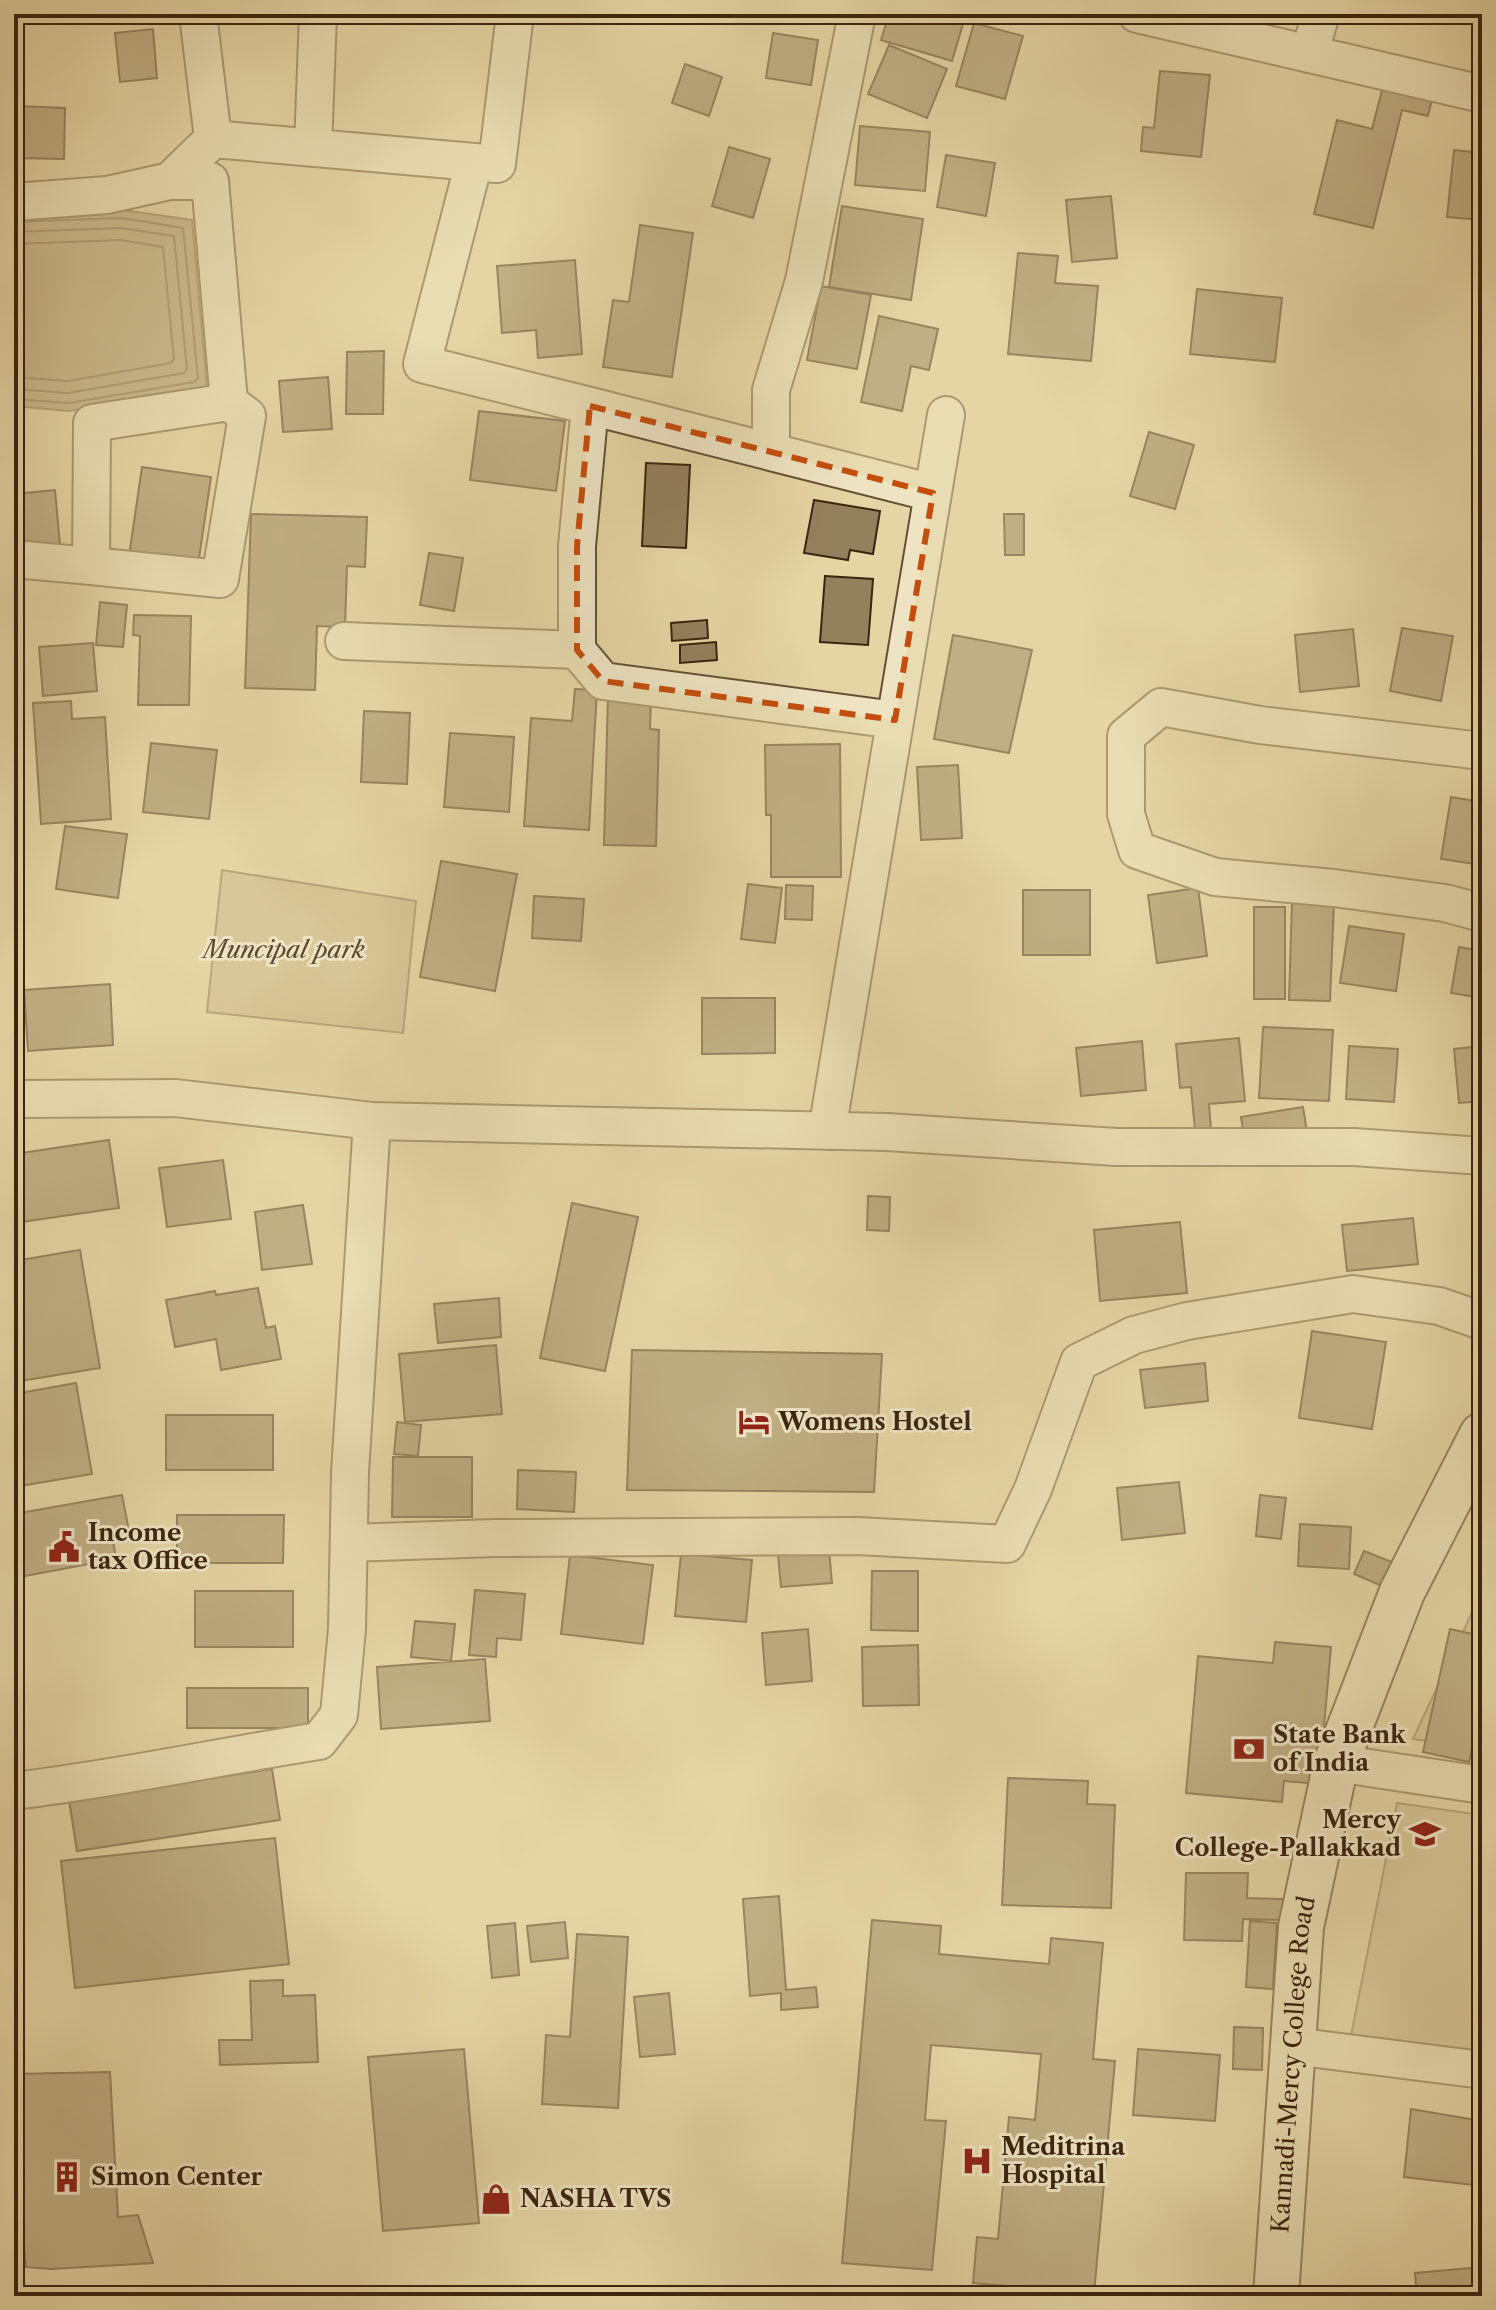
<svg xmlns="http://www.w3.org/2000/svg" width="1496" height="2310" viewBox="0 0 1496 2310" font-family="'Libre Caslon Text',serif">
	<rect width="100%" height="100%" fill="#e5d5a4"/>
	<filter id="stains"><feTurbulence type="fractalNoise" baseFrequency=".0025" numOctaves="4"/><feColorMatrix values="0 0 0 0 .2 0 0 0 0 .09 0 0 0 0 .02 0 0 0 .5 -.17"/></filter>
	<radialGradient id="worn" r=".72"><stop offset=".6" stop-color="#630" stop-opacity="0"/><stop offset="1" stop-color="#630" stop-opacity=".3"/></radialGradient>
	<!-- green -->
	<path fill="#c8b78b" stroke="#826e4e" stroke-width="2" d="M222,870L416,901L403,1033L207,1012Z
		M1482,1591V1749L1413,1739Z
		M1397,1803L1482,1815V2071L1348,2051Z"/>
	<!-- water -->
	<path fill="#ab9972" stroke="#7e6a4b" stroke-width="2" d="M122,210L192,220L207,388L69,411L14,406V214Z"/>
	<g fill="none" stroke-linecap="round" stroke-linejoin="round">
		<!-- shore -->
		<path stroke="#735e41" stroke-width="2" d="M14,222L122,218L183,228L198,378L194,382L69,403L14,399
			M14,232L121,228L174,236L187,369L184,373L68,393L14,389
			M14,244L121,240L163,247L174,359L171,363L68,381L14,377"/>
	</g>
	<!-- building -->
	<path fill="#93805d" stroke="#3b2410" stroke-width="2" d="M889,14H966L952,61L881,40Z
		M1265,14H1297L1295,20Z
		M974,23L1023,36L1005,99L956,86Z
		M153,29L157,78L120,82L115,33Z
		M773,33L818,40L811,85L766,78Z
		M889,45L947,69L927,118L868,94Z
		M685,64L722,77L709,116L672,103Z
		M1160,71L1210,75L1201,157L1141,151L1143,127L1154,128Z
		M1385,79L1434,91L1428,116L1402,110L1373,228L1314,214L1337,120L1372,129Z
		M17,106L65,108L64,159L16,158Z
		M860,126L930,132L925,191L855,185Z
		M729,147L770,159L753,218L712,206Z
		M1454,150L1482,153V220L1447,217Z
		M946,155L995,163L986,216L937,207Z
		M1111,196L1117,258L1072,262L1066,200Z
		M842,206L923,219L911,300L829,287Z
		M640,225L693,233L672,377L603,367L613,300L629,302Z
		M1018,253L1058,256L1055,283L1098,286L1091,361L1008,354Z
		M575,260L582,354L538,358L536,330L502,333L497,266Z
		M821,286L871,295L857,369L807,360Z
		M1197,289L1282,298L1275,362L1190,354Z
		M879,316L938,329L929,370L911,366L902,411L861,402Z
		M384,351L383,414H346L347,352Z
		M328,377L332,429L283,432L279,381Z
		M479,411L565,421L556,491L470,480Z
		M1149,432L1194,445L1175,509L1130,496Z
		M646,463L690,465L686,548L642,546Z
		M142,467L211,477L197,572L128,563Z
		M55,490L60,545L17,549L14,494Z
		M814,500L880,511L873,554L850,550L848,560L804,553Z
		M251,514L367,517L365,567L347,566L345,627L317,626L315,690L245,688Z
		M1004,514H1024V555H1005Z
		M429,553L463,558L454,611L420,605Z
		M825,576L873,579L868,645L820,642Z
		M100,602L127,605L123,647L96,645Z
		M134,615L191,616L189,705H138L140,636L133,635Z
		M707,620L708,638L672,641L671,623Z
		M1402,628L1453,636L1441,701L1390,691Z
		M1353,629L1359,686L1300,692L1295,635Z
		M953,635L1032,650L1009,753L934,739Z
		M716,642L717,660L680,663V645Z
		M93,643L97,691L43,696L39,647Z
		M575,689L597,690L589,830L524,826L531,718L572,721Z
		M608,696L651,697L650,729L659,730L656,846L604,845Z
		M71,701L72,719L105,717L111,819L41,824L33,703Z
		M364,711L410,713L407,784L361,782Z
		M450,733L514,737L509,812L444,807Z
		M151,743L217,750L209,819L143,812Z
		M840,744L841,877H771V815H766L765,745Z
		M958,765L962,838L921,840L917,767Z
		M1451,797L1482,802V865L1441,859Z
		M65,826L127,834L118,898L56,889Z
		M441,861L517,874L495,991L420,977Z
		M748,884L782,888L775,943L741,939Z
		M786,885L813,886L812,920L785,919Z
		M1198,888L1207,956L1157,963L1148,895Z
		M1023,890H1090V955H1023Z
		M534,896L584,899L581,941L532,938Z
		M1292,902L1334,903L1330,1001L1289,1000Z
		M1254,907H1285V999H1254Z
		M1349,926L1404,934L1396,991L1340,983Z
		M1459,947L1482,951V998L1451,993Z
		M110,984L113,1045L28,1051L24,990Z
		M702,998H775V1053L702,1054Z
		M1263,1027L1333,1030L1329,1101L1259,1098Z
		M1239,1038L1245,1101L1209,1104L1211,1129L1195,1130L1191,1087L1180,1088L1176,1044Z
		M1142,1041L1146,1090L1081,1096L1076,1048Z
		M1349,1046L1398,1049L1394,1102L1346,1099Z
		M1482,1046V1101L1459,1103L1454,1049Z
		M1303,1107L1308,1138L1246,1148L1241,1117Z
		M109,1140L119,1208L14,1223V1154Z
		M223,1160L231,1219L167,1227L159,1168Z
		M868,1196L890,1197L889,1231L867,1230Z
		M572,1203L638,1217L605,1371L540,1358Z
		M303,1205L312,1264L262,1270L255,1212Z
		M1413,1218L1418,1264L1347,1271L1342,1225Z
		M1180,1222L1187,1293L1100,1301L1094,1230Z
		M80,1250L100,1368L14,1382V1261Z
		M258,1288L266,1328L275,1326L281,1359L221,1370L216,1339L175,1347L166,1300L215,1291L216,1295Z
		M499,1298L501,1337L438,1343L434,1304Z
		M1312,1331L1386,1342L1372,1429L1299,1418Z
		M496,1345L502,1414L405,1422L399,1354Z
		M632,1350L882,1354L874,1492L627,1490Z
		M1205,1363L1208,1401L1145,1408L1140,1370Z
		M76,1383L92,1474L14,1487V1394Z
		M166,1415H273V1470H166Z
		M397,1422L421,1425L418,1456L394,1454Z
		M393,1457H472V1517H392Z
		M518,1470L576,1472L574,1512L517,1509Z
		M1179,1482L1185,1533L1122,1540L1117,1488Z
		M122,1495L129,1531L112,1535L116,1559L14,1578V1514Z
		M1260,1495L1286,1498L1281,1539L1256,1536Z
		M177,1515H284L283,1563H177Z
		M1300,1524L1351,1527L1349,1569L1298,1566Z
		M828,1539L832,1583L781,1587L777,1544Z
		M1364,1551L1392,1562L1382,1586L1354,1574Z
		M681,1554L752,1560L746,1622L675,1616Z
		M570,1555L653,1565L643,1644L561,1634Z
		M872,1571H918V1631L871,1630Z
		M475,1590L525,1594L521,1640L497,1638L496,1657L469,1655Z
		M195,1591H293V1647H195Z
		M415,1621L455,1624L451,1661L411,1657Z
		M808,1629L812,1681L766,1685L762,1633Z
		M1450,1629L1482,1636V1704L1469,1762L1423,1752Z
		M1275,1642L1331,1647L1319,1784L1284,1781L1282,1802L1186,1793L1198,1656L1273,1663Z
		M918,1645L919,1705L863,1706L862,1647Z
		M485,1659L490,1721L381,1729L377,1667Z
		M187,1688H308V1728H187Z
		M272,1769L280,1820L77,1851L69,1800Z
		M1008,1778L1088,1781L1087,1804L1115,1805L1111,1908L1002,1905Z
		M275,1838L289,1964L75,1988L61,1861Z
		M1186,1873H1248L1247,1898L1283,1899V1920L1243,1919L1242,1941L1184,1940Z
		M779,1896L786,1990L816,1987L818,2007L781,2010V1993L750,1996L743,1899Z
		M872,1920L941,1926L939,1954L1049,1964L1051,1938L1103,1943L1093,2059L1115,2061L1094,2294L973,2283L977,2237L998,2239L1009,2117L1035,2120L1041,2054L931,2045L925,2120L946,2121L932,2270L842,2263Z
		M1250,1921L1277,1923L1273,1989L1246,1987Z
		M565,1922L568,1958L531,1962L527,1926Z
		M515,1923L519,1975L492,1978L487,1926Z
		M577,1934L628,1937L618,2108L542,2104L546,2035L570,2037Z
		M283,1980V1996L315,1995L318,2062L220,2065L219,2040H252L250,1981Z
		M669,1993L675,2054L640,2057L634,1997Z
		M1234,2027L1263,2028L1262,2070L1233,2069Z
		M464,2049L479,2223L383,2231L368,2057Z
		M1138,2049L1220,2055L1215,2121L1133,2115Z
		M110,2072L118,2217L138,2215L153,2263L51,2269L26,2267L14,2139V2074Z
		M1411,2109L1482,2121V2186L1404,2177Z
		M1482,2267V2296H1417L1415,2273Z"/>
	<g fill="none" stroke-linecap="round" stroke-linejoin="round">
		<defs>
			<path id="minor" d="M1137,14L1482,94
				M1309,54L1321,14
				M213,139L497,164L515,14
				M313,148L318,14
				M474,162L422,364L590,406
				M170,181H210L229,402L92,423L91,566L220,579L247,416L229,402
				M14,202L107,195L170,181L213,139L198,14
				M771,452L590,406L577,546V650L603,681L895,720
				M933,493L946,415
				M14,559L91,566
				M344,641L577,650
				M1482,751L1260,725L1161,707L1126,736V814L1137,850L1215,877L1334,888L1445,903L1482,913
				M14,1099L175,1098L372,1121L887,1132L1116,1147H1354L1482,1156
				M827,1131L933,493L771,452V390L804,281L857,14
				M349,1543L495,1538L858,1536L1007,1544L1033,1489L1079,1362L1134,1335L1187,1321L1353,1294L1439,1306L1482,1321
				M1336,1763L1482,1785
				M14,1791C116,1779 217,1757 319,1741L339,1715L347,1629L350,1473L372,1121
				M1293,2046L1482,2070"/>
			<g id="secondary">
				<path id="s1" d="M1276,2296L1301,1927L1336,1763L1402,1592L1482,1435"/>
			</g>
		</defs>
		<!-- minor casing -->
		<use href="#minor" stroke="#665035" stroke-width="40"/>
		<!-- secondary casing -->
		<use href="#secondary" stroke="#3b2410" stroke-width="48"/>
		<!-- minor -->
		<use href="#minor" stroke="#eee4c4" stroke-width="36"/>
		<!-- secondary -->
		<use href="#secondary" stroke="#eee4c4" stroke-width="44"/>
	</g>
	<!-- marked area -->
	<path d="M0 0H1496V2310H0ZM590,406L933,493L895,720L603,681L577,650V546Z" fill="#e5d5a4" fill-opacity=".55" fill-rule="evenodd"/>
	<path fill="none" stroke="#c54e0d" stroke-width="6" stroke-dasharray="16 10" stroke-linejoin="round" d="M590,406L933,493L895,720L603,681L577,650V546Z"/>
	<!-- icons -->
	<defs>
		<symbol id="hotel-bare" viewBox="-9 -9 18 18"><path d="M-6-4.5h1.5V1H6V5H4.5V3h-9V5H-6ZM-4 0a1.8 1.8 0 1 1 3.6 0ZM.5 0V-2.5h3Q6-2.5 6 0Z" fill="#8f2418" stroke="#eee4c4" stroke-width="2.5" paint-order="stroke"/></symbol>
		<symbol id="civic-bare" viewBox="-9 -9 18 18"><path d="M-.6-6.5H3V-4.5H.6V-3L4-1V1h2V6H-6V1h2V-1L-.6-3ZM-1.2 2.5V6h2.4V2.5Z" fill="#8f2418" stroke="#eee4c4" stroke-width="2.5" paint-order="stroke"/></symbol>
		<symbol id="bank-bare" viewBox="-9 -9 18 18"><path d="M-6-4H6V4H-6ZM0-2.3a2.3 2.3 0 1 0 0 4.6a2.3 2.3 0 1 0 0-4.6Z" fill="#8f2418" stroke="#eee4c4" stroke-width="2.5" paint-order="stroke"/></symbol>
		<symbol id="university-bare" viewBox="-9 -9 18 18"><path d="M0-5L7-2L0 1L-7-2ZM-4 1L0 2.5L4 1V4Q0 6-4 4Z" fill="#8f2418" stroke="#eee4c4" stroke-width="2.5" paint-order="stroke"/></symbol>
		<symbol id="hospital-bare" viewBox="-9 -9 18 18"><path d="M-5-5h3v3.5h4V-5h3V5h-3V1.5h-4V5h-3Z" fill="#8f2418" stroke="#eee4c4" stroke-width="2.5" paint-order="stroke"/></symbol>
		<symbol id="building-bare" viewBox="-9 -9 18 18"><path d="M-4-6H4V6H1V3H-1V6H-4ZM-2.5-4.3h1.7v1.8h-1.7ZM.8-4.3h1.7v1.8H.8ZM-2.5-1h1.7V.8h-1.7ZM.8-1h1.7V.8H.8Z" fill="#8f2418" stroke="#eee4c4" stroke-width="2.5" paint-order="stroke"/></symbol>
		<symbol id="shop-bare" viewBox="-9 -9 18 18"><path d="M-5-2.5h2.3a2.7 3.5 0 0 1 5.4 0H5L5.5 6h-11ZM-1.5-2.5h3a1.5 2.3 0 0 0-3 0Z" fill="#8f2418" stroke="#eee4c4" stroke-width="2.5" paint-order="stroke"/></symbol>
	</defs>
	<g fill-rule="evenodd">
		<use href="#hotel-bare" x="732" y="1400" width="44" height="44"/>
		<use href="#civic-bare" x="42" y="1525" width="44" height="44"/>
		<use href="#bank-bare" x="1227" y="1727" width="44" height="44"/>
		<use href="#university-bare" x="1403" y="1812" width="44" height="44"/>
		<use href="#hospital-bare" x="955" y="2139" width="44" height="44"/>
		<use href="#building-bare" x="45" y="2155" width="44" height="44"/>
		<use href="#shop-bare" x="474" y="2177" width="44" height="44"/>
	</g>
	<g text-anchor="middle" stroke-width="6" stroke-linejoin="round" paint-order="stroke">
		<!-- park labels -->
		<g font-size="24" font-style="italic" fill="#5e492f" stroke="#eee4c4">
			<text x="284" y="958">Muncipal park</text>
		</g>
		<!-- poi labels -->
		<g font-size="24" font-weight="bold" fill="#3b2410" stroke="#eee4c4" text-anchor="start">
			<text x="778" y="1430">Womens Hostel</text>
			<text x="88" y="1541">Income<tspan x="88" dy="28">tax Office</tspan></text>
			<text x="1273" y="1743">State Bank<tspan x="1273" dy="28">of India</tspan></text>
			<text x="1401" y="1828" text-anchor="end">Mercy<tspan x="1401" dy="28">College-Pallakkad</tspan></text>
			<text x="1001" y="2155">Meditrina<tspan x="1001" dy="28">Hospital</tspan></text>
			<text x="91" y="2185">Simon Center</text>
			<text x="520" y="2207">NASHA TVS</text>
		</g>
		<!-- street labels -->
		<g font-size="24" fill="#3b2410" stroke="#eee4c4">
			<text dy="8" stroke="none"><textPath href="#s1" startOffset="232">Kannadi-Mercy College Road</textPath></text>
		</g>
	</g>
	<!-- margin -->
	<rect width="1496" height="2310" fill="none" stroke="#e5d5a4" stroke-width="48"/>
	<rect x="16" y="16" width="1464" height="2278" fill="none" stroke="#3b2410" stroke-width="4"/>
	<rect x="24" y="24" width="1448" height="2262" fill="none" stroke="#3b2410" stroke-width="2"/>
	<rect width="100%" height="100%" filter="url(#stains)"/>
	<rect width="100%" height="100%" fill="url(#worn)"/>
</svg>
